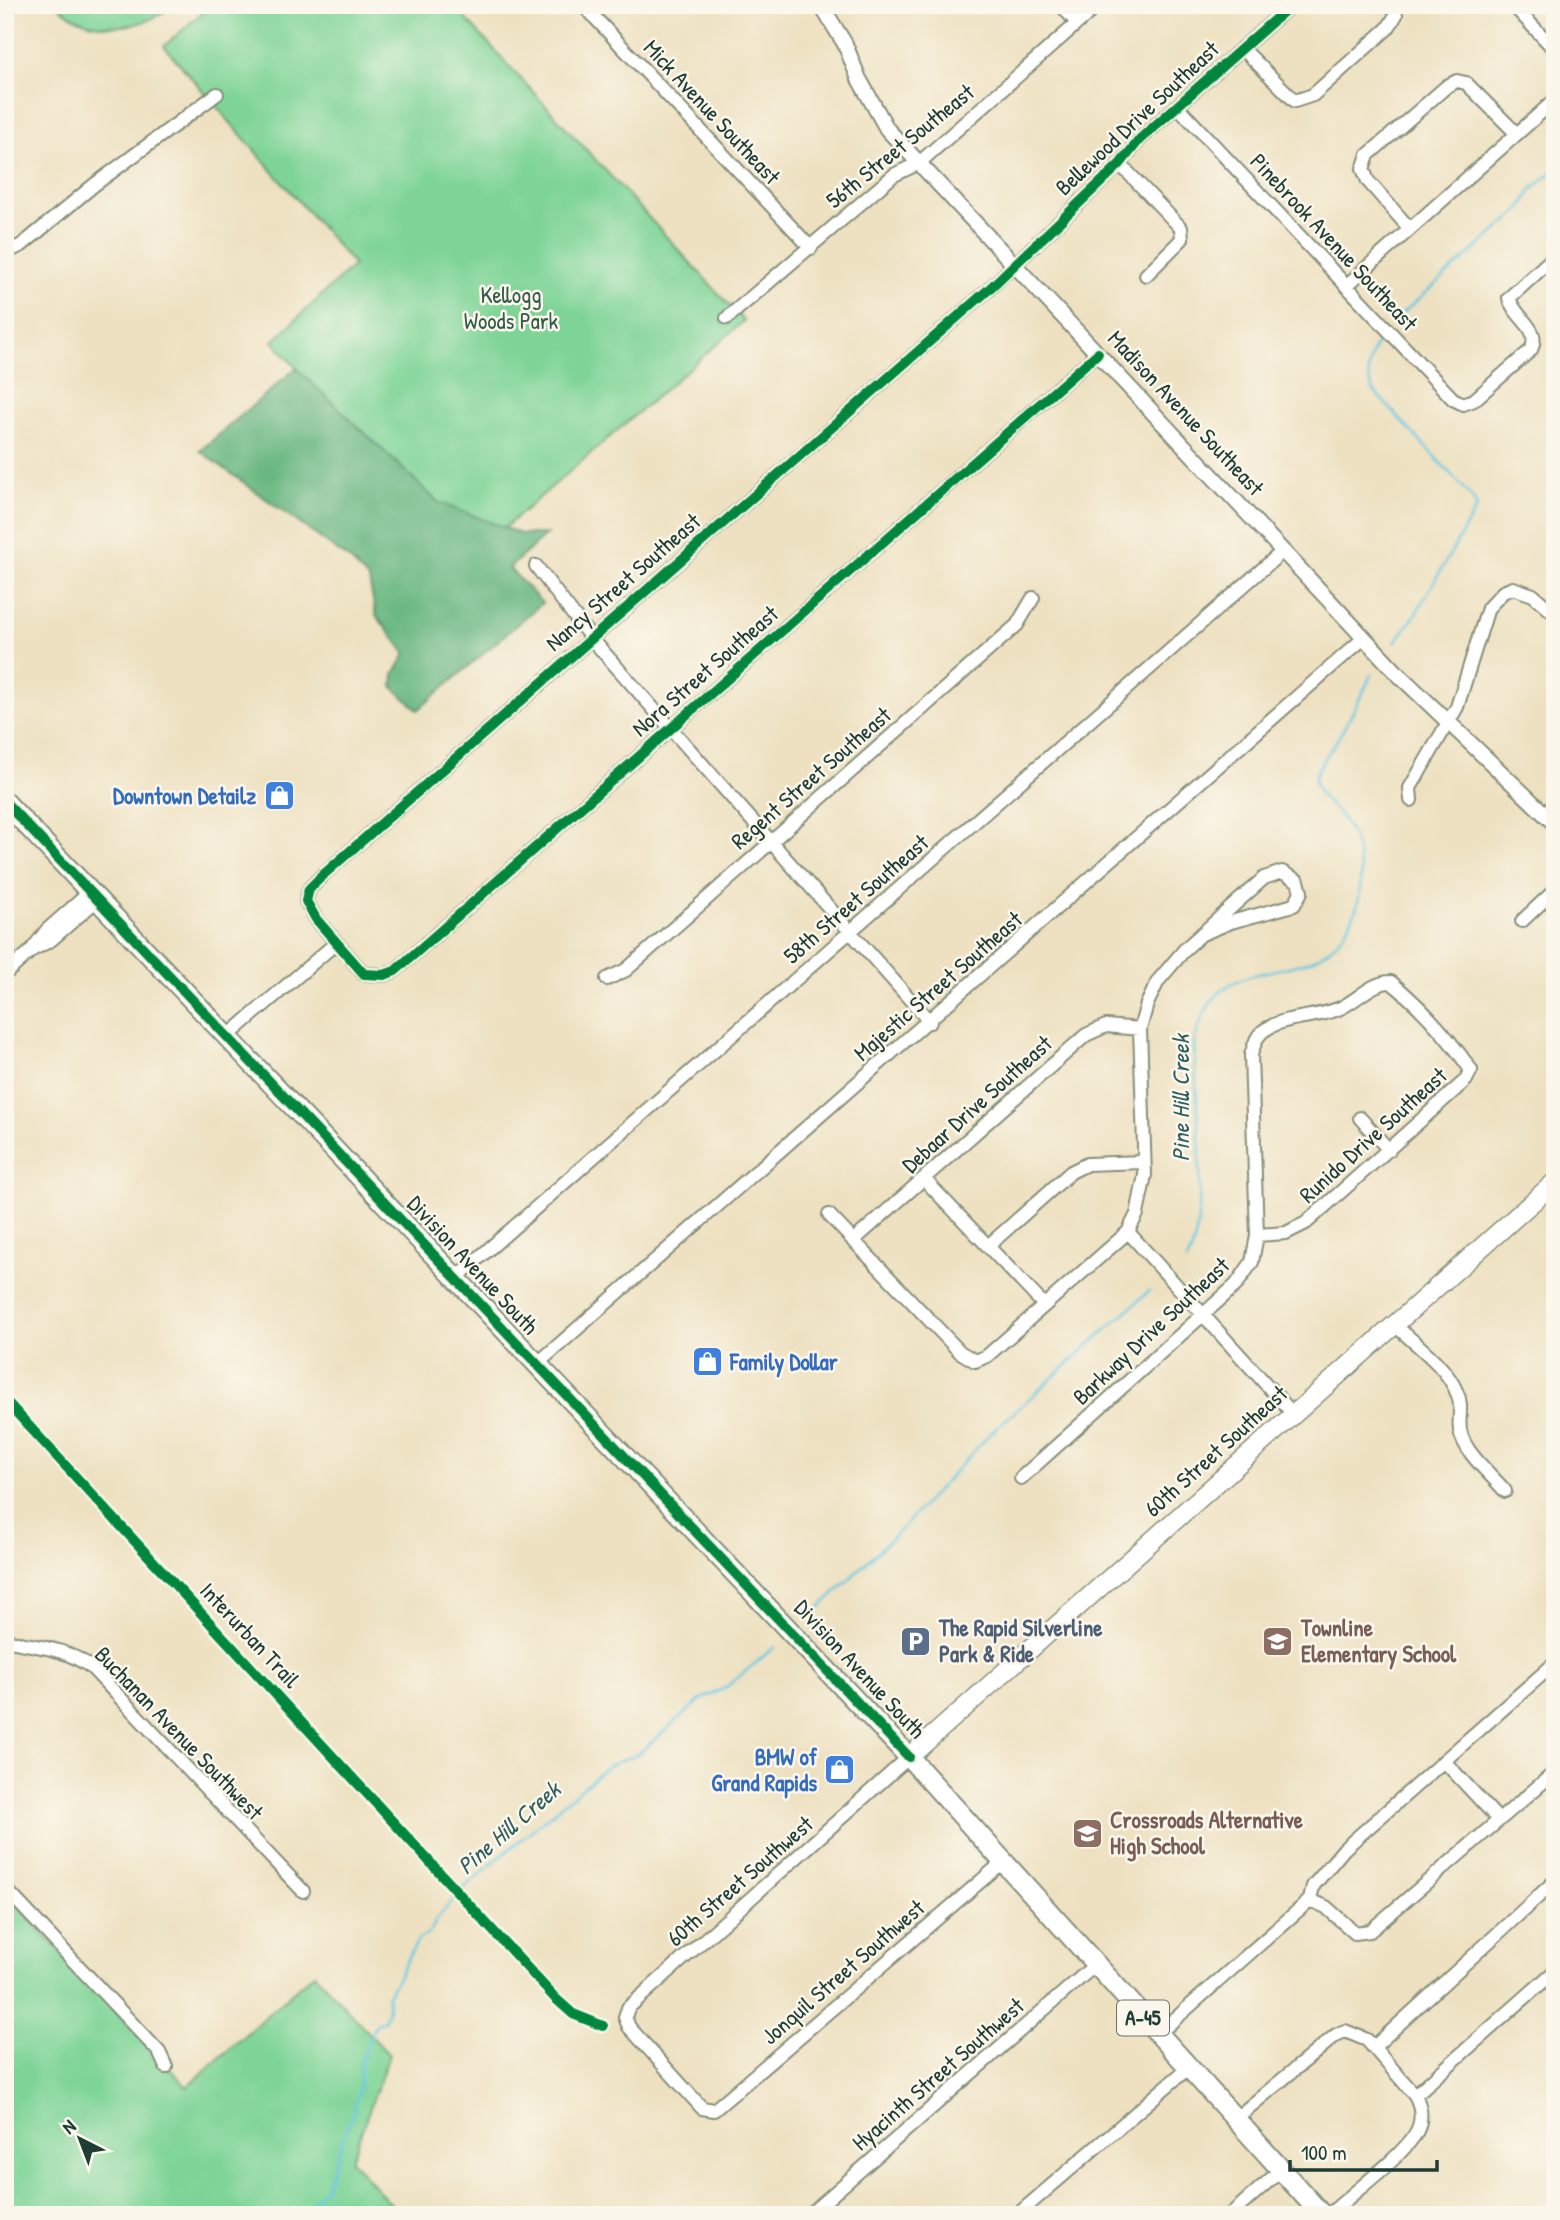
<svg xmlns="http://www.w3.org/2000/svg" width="1560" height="2220" viewBox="0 0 1560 2220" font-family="'Patrick Hand',sans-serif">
	<rect width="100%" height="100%" fill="#fbf7ec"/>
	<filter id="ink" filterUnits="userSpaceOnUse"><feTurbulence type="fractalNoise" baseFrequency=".0143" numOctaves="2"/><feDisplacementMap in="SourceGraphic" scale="14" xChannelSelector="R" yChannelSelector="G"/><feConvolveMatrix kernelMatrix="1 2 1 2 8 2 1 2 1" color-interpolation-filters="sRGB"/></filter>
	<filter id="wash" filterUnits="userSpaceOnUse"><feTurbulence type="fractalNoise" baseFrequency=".00686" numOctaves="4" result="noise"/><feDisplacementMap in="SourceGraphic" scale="28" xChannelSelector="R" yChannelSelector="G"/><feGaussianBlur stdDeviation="1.57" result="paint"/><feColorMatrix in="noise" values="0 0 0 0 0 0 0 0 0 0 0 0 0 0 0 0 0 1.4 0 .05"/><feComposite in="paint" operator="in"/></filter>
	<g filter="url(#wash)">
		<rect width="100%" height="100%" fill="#eee1c1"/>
		<!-- green -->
		<path fill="#7ed497" stroke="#4e8866" stroke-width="2" d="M57,5H172C141,33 88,34 57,5Z
			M211,5H453L744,321L466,561L273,341L354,265L164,46Z
			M5,1893L187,2087L314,1973L389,2055L351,2160L395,2209L388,2215H5Z"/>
		<!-- forest -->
		<path fill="#66b680" stroke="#427a5a" stroke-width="2" d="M296,368L438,502L521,534H547L509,568L542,603L418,710L393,687L394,674L406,654L376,615L369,580L350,560L200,451Z"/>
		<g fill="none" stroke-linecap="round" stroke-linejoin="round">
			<!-- stream -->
			<path stroke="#62c6e0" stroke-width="2.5" d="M1397,318L1519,211L1533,188L1555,170
				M1377,343C1368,360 1365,372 1373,390L1472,497L1477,507L1414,617L1395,642
				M1186,1262C1211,1226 1195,1092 1194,1044C1217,935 1309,1002 1350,923C1367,892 1363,844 1341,817C1332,806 1318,796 1315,782C1314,774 1320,765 1325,758C1344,731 1357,704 1372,674
				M809,1618L904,1526L991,1433L1149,1291
				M303,2215L326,2187L354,2109L360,2087L361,2061L376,2024L385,2020L388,2010L387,1997L418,1940L431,1931L437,1918L468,1884L608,1766L639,1753L702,1699L725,1688L775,1647"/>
		</g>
	</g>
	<g filter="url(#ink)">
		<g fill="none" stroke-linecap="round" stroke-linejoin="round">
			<defs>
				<path id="minor" d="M583,5L811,248
					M1061,5L1077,23
					M1513,5L1555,50
					M1242,48L1295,101L1313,95L1388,28L1396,15L1393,5
					M1177,106L1453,399L1463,404L1474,400L1531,350C1542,328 1515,319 1509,298L1555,256
					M1120,164L1181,228L1182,239L1146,275
					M1409,228L1368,181L1363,169L1368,155L1447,86L1457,81L1466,83L1517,134
					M5,253L22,245L94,185L217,94
					M1346,286L1555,100
					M727,318L894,175L919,163L1098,5
					M1098,353L395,971L384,975L364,974L316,919L306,901L309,889L323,875L988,290L1120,164L1140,139L1291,5
					M536,566L591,638L930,1022
					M1411,800L1410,788L1457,707L1488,608L1503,592L1513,588L1533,595L1555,614
					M1522,921L1555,890
					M34,949L51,940L98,899
					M5,974L31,951L47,930L90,892
					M607,979L626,970L1017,625L1033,598
					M228,1036L336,943
					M1360,1118L1389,1150
					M924,1179L1044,1305
					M829,1215L960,1352L975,1361L987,1356L1128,1232L1137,1214L1145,1175L1140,1029L1147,1004L1158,981L1186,948L1264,878L1282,872L1298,881L1301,892L1294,905L1231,922L1202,934
					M1128,1232L1294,1415
					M853,1241L1086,1035L1106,1026L1140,1029
					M988,1246L1071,1172L1087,1164L1142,1162
					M456,1278L1283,551
					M1395,1325C1416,1345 1446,1365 1457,1393C1463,1405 1458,1418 1460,1430C1464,1453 1490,1473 1505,1491
					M537,1364L1364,638
					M1021,1478L1236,1285L1252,1262L1257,1235L1251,1055C1255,1043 1256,1034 1268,1028C1287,1016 1316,1018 1338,1009C1356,1002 1371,982 1391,982C1420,1006 1449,1038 1471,1070L1466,1080L1306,1223L1286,1233L1257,1235
					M5,1640C39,1648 61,1646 91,1667L303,1891
					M909,1757L628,2008L625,2017L629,2027L702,2108L714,2110L1003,1862
					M1444,1761L1499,1820
					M5,1888L159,2052L166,2067
					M1310,1900L1326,1907L1355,1933L1370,1931L1555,1772
					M1158,2034L1310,1900L1313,1886L1344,1849L1555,1663
					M1374,2047L1555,1881
					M1415,2095L1555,1971
					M1235,2119L1336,2035L1345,2031L1367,2040L1415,2095C1422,2108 1423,2123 1414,2136C1395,2163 1354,2191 1329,2215
					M809,2215L1095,1965
					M1017,2215L1188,2068
					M1230,2215L1281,2170"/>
				<path id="tertiary" d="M821,5L845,44L859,79L887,129L1398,674L1555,824"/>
				<path id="secondary" d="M909,1757L1555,1182"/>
				<path id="primary" d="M5,802L909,1757L1322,2215"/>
			</defs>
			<!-- minor casing -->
			<use href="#minor" stroke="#868f7a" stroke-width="16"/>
			<!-- tertiary casing -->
			<use href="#tertiary" stroke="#868f7a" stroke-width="18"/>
			<!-- secondary casing -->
			<use href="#secondary" stroke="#868f7a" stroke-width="21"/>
			<!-- primary casing -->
			<use href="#primary" stroke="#868f7a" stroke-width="23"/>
			<!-- minor -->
			<use href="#minor" stroke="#fff" stroke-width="12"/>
			<!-- tertiary -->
			<use href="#tertiary" stroke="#fff" stroke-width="14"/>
			<!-- secondary -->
			<use href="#secondary" stroke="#fff" stroke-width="18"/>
			<!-- primary -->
			<use href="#primary" stroke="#fff" stroke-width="19"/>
			<defs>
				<path id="cycleway" d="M1098,353L395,971L384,975L364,974L316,919L306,901L309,889L323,875L988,290L1120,164L1140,139L1291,5
					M5,802L909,1757
					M5,1400L555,1998L573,2014L603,2026"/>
			</defs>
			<!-- cycleway casing -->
			<use href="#cycleway" stroke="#fbf7ec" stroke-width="15"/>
			<!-- cycleway -->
			<use href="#cycleway" stroke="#00873e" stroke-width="10"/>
		</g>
	</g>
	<!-- icons -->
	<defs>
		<symbol id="shop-square" viewBox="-11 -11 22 22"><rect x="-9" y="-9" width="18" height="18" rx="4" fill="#3f7fe0" stroke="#fbf7ec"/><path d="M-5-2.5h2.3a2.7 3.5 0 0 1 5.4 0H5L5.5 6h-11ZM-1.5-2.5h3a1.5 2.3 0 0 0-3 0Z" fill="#fff"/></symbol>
		<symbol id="parking-square" viewBox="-11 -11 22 22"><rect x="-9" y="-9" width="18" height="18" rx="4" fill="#5c6f8a" stroke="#fbf7ec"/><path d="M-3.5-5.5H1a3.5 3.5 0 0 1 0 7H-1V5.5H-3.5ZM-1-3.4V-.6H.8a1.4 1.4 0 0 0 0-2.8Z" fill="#fff"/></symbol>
		<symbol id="school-square" viewBox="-11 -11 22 22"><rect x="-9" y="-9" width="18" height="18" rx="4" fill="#8d6e63" stroke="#fbf7ec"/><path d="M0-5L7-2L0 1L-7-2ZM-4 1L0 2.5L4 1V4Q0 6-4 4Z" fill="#fff"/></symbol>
	</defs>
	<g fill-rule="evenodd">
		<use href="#shop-square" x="262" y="778" width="35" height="35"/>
		<use href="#shop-square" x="690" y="1344" width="35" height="35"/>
		<use href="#parking-square" x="898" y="1624" width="35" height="35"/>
		<use href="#school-square" x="1260" y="1624" width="35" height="35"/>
		<use href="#shop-square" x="822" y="1752" width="35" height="35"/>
		<use href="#school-square" x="1070" y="1816" width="35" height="35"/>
	</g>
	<g text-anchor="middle" stroke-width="5" stroke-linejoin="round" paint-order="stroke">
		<!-- shield labels -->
		<rect fill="#fbf7ec" stroke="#61756b" stroke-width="2" x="1117" y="2000.5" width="52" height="35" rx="5"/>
		<g font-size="21" font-weight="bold" fill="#1f3d34">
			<text x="1143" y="2025">A-45</text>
		</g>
		<!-- street labels -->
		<g font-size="23" fill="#1f3d34" stroke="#fbf7ec">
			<text transform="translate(712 112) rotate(47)" y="8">Mick Avenue Southeast</text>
			<text transform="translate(1137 118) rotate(-43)" y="8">Bellewood Drive Southeast</text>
			<text transform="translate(900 146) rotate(-39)" y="8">56th Street Southeast</text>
			<text transform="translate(1334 242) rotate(47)" y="8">Pinebrook Avenue Southeast</text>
			<text transform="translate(1186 413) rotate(47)" y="8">Madison Avenue Southeast</text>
			<text transform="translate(623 582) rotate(-41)" y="8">Nancy Street Southeast</text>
			<text transform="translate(705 671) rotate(-41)" y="8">Nora Street Southeast</text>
			<text transform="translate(811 778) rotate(-41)" y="8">Regent Street Southeast</text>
			<text transform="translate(856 899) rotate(-41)" y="8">58th Street Southeast</text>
			<text transform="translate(938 986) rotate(-41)" y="8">Majestic Street Southeast</text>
			<text transform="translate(977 1104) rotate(-42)" y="8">Debaar Drive Southeast</text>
			<text transform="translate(1373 1135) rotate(-42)" y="8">Runido Drive Southeast</text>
			<text transform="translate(473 1265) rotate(47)" y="8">Division Avenue South</text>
			<text transform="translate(1151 1331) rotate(-43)" y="8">Barkway Drive Southeast</text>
			<text transform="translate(1216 1451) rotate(-42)" y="8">60th Street Southeast</text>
			<text transform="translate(250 1635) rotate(47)" y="8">Interurban Trail</text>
			<text transform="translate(860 1669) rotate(47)" y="8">Division Avenue South</text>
			<text transform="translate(179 1733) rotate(46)" y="8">Buchanan Avenue Southwest</text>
			<text transform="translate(740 1881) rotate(-41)" y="8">60th Street Southwest</text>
			<text transform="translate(843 1972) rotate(-41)" y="8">Jonquil Street Southwest</text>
			<text transform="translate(938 2074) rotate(-41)" y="8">Hyacinth Street Southwest</text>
		</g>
		<!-- park labels -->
		<g font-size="23" fill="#325b48" stroke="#fbf7ec">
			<text x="511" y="303">Kellogg<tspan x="511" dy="26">Woods Park</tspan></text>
		</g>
		<!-- shop labels -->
		<g font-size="23" font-weight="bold" fill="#366cbe" stroke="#fbf7ec" text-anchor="end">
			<text x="256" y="804">Downtown Detailz</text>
			<text x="730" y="1370" text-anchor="start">Family Dollar</text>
			<text x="817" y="1765">BMW of<tspan x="817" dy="26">Grand Rapids</tspan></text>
		</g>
		<!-- service labels -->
		<g font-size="23" font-weight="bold" fill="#4e5e75" stroke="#fbf7ec" text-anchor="start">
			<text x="939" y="1636">The Rapid Silverline<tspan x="939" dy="26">Park &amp; Ride</tspan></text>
		</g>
		<!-- education labels -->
		<g font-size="23" font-weight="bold" fill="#785e54" stroke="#fbf7ec" text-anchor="start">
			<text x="1301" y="1636">Townline<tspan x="1301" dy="26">Elementary School</tspan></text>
			<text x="1110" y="1828">Crossroads Alternative<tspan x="1110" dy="26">High School</tspan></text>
		</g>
		<!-- water labels -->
		<g font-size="24" font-style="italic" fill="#305f5f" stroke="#fbf7ec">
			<text transform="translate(1181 1098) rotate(-90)" y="8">Pine Hill Creek</text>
			<text transform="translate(509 1828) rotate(-41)" y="8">Pine Hill Creek</text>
		</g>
	</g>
	<!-- margin -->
	<rect width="1560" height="2220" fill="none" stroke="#fbf7ec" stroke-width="28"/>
	<!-- north arrow -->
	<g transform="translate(80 2139) rotate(318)" stroke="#fbf7ec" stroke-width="5" paint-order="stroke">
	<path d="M0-5L12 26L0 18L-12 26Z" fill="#1f3d34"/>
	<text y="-10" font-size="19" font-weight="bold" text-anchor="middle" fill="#1f3d34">N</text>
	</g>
	<!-- scale -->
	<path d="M1290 2160v10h147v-10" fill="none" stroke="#1f3d34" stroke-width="3.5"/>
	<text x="1301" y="2160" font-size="21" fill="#1f3d34" stroke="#fbf7ec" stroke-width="5" paint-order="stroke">100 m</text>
</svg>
